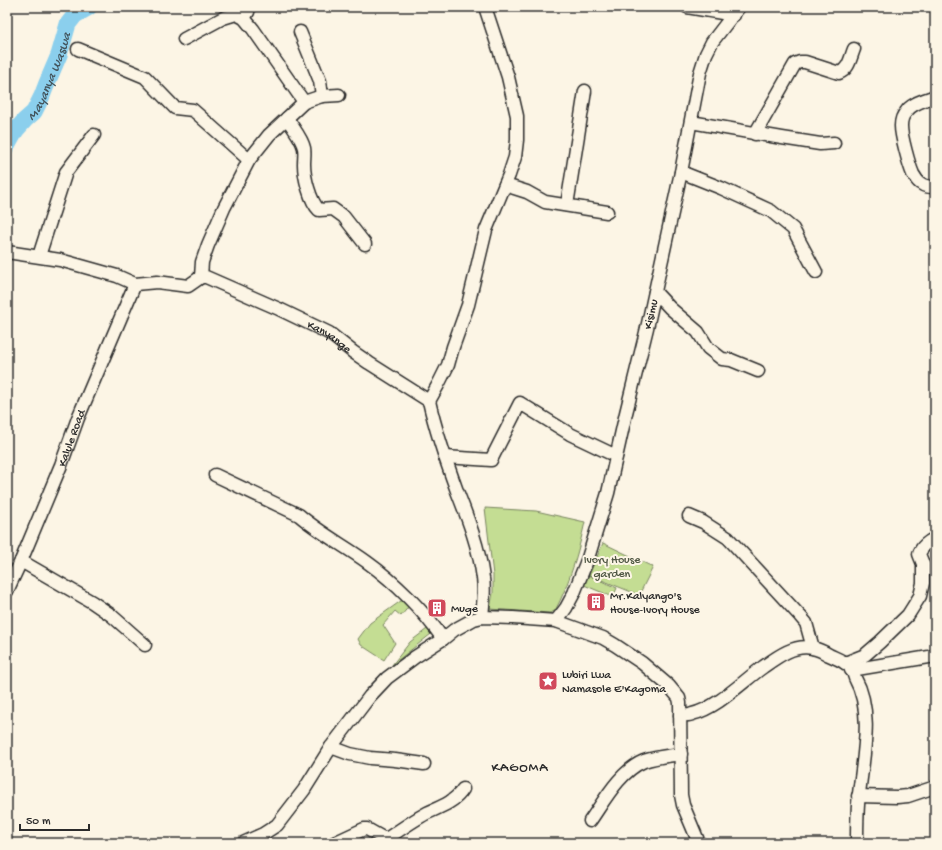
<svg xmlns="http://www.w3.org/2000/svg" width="942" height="850" viewBox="0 0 942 850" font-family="'Gochi Hand',sans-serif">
	<rect width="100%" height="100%" fill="#fcf5e5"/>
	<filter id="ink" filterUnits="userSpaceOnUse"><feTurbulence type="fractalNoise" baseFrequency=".025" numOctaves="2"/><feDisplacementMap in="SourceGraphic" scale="8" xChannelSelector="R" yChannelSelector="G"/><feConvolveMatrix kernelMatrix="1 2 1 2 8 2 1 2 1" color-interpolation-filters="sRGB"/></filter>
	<g filter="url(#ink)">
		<!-- green -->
		<path fill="#c4dd93" stroke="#78845f" d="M485,508L536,511L585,522C578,553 570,582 555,611L550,613L490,609L493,593V575Z
			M603,543L653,567L639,595L589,575Z
			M588,575L617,588L613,597L584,585Z
			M405,598L410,605L401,616L395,611L383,625L395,643L384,660L361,645L358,639L370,623Z
			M427,629L431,634L392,665L410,642Z"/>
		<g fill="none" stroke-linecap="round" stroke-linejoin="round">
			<!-- river -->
			<path stroke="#8bcfed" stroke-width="17" id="s1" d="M7,146L16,130L25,120L34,112L42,96L47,83L59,55L68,24L75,15L89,7"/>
			<defs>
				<g id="minor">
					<path d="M687,7L734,15"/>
					<path d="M244,18L248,12L249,7"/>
					<path d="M300,32L320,81L322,96"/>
					<path d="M184,39L223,18L236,14L244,18L253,29L304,102"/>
					<path d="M78,49L145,77L175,108L193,110L249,160"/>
					<path d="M935,96C926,100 911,103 906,112C902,116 901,121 901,126C901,136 909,165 913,174C915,177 917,181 920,183C925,187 930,187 935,187"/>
					<path d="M287,118C292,127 302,138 304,148C305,153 304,158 304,164C304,177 310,201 319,210L333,209L344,217L365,244"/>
					<path d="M691,122L782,138L820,144L834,143"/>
					<path d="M755,134L795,64L800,62H805L839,73C849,69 850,59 854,49"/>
					<path d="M681,172L721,188L771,211L793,229L816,272"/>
					<path d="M505,185L527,192L545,202L607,212"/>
					<path d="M567,205L585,91"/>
					<path id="s2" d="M7,252L60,260L117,276L135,284L157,282L188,286L201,277H206L279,309L329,333L353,352L369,363L429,401C436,432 446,461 457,491C468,519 479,547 483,578C485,591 483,605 482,617"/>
					<path d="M39,256L66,172L94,135"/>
					<path d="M201,277L202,262L208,245L224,208L249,160L269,135L304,102L322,96L339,95"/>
					<path d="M655,292L670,308L698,332L708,348L722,359L731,360L758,371"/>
					<path d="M429,401L438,385L448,365L453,347L468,305L486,230L509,175L515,157L517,140V116L508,77L485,7"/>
					<path d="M445,457L491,460L520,403L570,434L616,456"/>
					<path d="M215,475L299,515C320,533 345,546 367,562C395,582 424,611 443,639"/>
					<path d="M689,516L703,522L728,538L800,616L806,623L813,648"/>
					<path d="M21,561L92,602L111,615L145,645"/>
					<path id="s3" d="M7,591L21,561L61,465L78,418L135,284"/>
					<path id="s4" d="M556,621L566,608L574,593L588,558L608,493L626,413L647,328L681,172L700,73L706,54L712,42L739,7"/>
					<path d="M845,663L865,655L880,642L908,615L920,596L923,583V564L919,554C922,546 928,542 935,538"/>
					<path d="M851,670L935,656"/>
					<path d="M680,715C684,715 689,716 692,714C717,708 742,682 763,667C777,657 794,644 812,648C818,649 824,652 829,655C835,658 845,661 850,667C852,670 854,674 855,678C874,712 863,757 859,794C857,810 857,827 857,843"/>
					<path d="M331,747L350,754L370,758L395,760L424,764"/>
					<path d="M858,796L897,797L908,796L935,787"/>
					<path d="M590,821C604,801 620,771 644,761C655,757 668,756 681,754"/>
					<path d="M243,843L263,834L277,825L304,790L331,747L370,696L387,678L415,657L443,639L454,630L474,619L482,617L513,618L556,621L603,638L615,645L642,663L669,686L679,698L680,703L681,795L683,805L699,843"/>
					<path d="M334,843L364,829H367L383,838H388C401,829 414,820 427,813C440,807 455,802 463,789"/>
				</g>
			</defs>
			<!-- minor casing -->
			<use href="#minor" stroke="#2b2b2b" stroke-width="15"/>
			<!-- minor -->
			<use href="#minor" stroke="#fcf5e5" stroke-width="12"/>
		</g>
	</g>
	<!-- icons -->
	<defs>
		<symbol id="building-square" viewBox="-11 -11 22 22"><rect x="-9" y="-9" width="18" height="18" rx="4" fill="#d1495b" stroke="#fcf5e5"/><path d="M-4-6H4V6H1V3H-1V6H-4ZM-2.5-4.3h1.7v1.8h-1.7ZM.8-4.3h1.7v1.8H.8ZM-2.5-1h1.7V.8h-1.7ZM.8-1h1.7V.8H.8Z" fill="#fff"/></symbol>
		<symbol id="sight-square" viewBox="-11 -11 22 22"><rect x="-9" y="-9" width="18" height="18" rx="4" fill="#d1495b" stroke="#fcf5e5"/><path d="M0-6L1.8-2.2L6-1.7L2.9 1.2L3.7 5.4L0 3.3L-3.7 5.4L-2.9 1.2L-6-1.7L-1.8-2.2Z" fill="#fff"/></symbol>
	</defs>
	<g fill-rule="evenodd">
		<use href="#building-square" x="585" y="591" width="22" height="22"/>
		<use href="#building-square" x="426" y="597" width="22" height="22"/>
		<use href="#sight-square" x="537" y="670" width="22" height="22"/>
	</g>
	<g text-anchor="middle" stroke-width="4" stroke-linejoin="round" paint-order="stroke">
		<!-- street labels -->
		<g font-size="12" fill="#2b2b2b" stroke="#fcf5e5">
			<text dy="4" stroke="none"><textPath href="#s4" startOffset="323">Kisimu</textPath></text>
			<text dy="4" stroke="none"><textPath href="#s2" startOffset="344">Kanyange</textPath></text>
			<text dy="4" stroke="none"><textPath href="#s3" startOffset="166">Kalule Road</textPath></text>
		</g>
		<!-- park labels -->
		<g font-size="12" fill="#515845" stroke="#fcf5e5">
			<text x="612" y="563">Ivory House<tspan x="612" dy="14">garden</tspan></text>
		</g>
		<!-- poi labels -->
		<g font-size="12" fill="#2b2b2b" stroke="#fcf5e5" text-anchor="start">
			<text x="610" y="599">Mr.Kalyango's<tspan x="610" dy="14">House-Ivory House</tspan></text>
			<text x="451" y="612">Muge</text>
			<text x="562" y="678">Lubiri Lwa<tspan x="562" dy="14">Namasole E'Kagoma</tspan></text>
		</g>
		<!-- water labels -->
		<g font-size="13" font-style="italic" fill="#43545c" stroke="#fcf5e5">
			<text dy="5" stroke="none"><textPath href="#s1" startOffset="83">Mayanya Waswa</textPath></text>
		</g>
		<!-- quarter labels -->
		<g font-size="14" letter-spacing="1" fill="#2b2b2b" stroke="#fcf5e5">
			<text x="520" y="771">KAGOMA</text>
		</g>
	</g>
	<!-- margin -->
	<rect width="942" height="850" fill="none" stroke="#fcf5e5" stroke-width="24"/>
	<rect x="12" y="12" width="918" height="826" fill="none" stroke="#2b2b2b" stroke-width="1.5" filter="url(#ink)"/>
	<!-- scale -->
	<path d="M20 824v6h69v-6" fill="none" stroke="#2b2b2b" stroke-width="2"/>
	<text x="26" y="824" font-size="12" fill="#2b2b2b" stroke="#fcf5e5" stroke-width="3" paint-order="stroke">50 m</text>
</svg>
